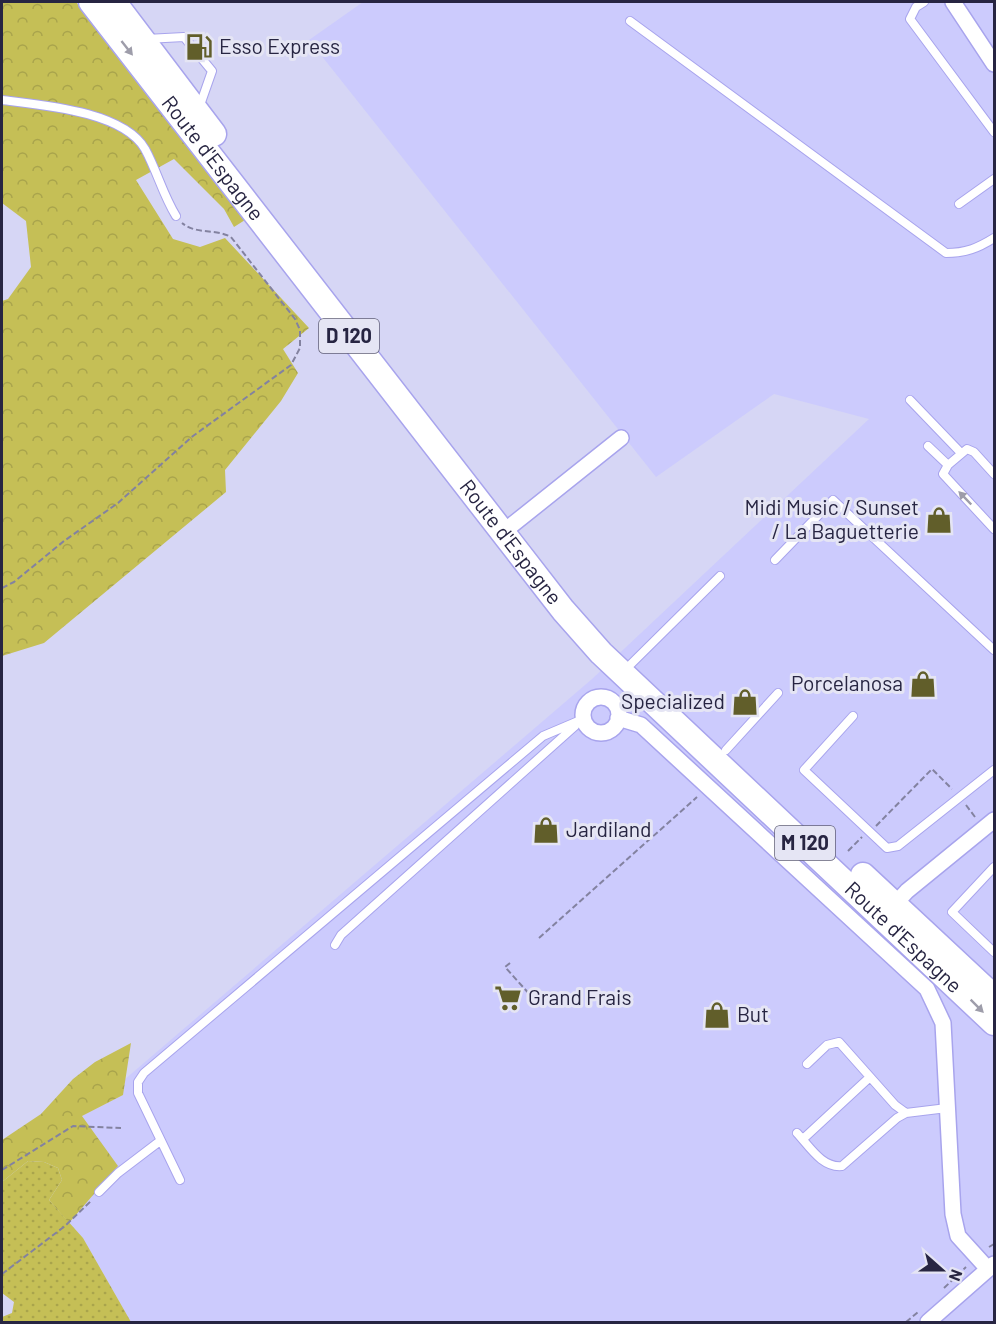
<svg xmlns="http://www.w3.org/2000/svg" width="996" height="1324" viewBox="0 0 996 1324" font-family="Barlow,sans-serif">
	<defs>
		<pattern id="grass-dots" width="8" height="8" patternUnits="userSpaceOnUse" patternTransform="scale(1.5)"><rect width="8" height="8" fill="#c5bf56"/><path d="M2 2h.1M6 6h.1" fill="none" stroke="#a9a44c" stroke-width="1.8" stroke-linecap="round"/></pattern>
		<pattern id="forest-crowns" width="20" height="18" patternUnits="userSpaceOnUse" patternTransform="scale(1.5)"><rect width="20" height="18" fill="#c5bf56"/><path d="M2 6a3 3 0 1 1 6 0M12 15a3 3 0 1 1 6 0" fill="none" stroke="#a9a44c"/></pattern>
	</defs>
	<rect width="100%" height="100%" fill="#d6d6f5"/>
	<!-- built -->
	<path fill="#cccbfd" d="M363,2H994V1322H131L83,1238L69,1223L117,1166L82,1116L123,1095L124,1080L592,679L869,419L774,394L656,477L309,40Z"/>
	<!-- grass -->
	<path fill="url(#grass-dots)" d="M28,1161L44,1162L58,1168L62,1180L49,1200L83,1238L131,1322H2V1317L12,1313L14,1302L2,1293V1182Z"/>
	<!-- forest -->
	<path fill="url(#forest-crowns)" d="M2,2H76L245,220L234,227L224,209L174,159L136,180L173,239L200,247L225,238L309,328L283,349L298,373L281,401L225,470L226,492L44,643L2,656V301L8,299L31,267L26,221L2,203Z
		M131,1043L123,1095L82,1116L118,1166L69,1223L49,1200L62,1180L58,1168L44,1162L28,1161L2,1182V1140L41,1114L73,1079L95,1062Z"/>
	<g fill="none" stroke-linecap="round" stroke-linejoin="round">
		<defs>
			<path id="service" d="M924,2L916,7L910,19L994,132
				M630,21L946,253C966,253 978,248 994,238
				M146,39L184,37L212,71L199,108
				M2,100C41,105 123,111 145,149C157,171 163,195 176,216
				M959,204L994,179
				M910,400L961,453
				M928,446L948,465
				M994,474L974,452L967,449L948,465L943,474L994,529
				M775,560L833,500L994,650
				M631,664L720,576
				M853,716L804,770L887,848L898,846L994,770
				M726,750L778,693
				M994,867L952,912L994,952
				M335,945L341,935L575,726
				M807,1064L827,1045L839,1042L895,1105L906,1113
				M797,1133C810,1147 822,1168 842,1166L897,1118L906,1113L947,1108
				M803,1139L870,1077
				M180,1180L138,1093V1082L144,1073L543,736L583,719
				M99,1192L118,1173L160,1141"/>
			<path id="minor" d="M953,2L994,64
				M502,533L621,438
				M583 715a18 18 0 1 1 36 0a18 18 0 1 1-36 0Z
				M618,718L641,725L927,989L943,1023L953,1214L958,1236L988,1269
				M895,904L907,891L994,820
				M928,1322L994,1264"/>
			<g id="primary">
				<path id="s1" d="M91,2L563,610L601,653L994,1023"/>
				<path d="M114,2L214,134"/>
				<path d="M863,875L994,997"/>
			</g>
		</defs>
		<!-- service casing -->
		<use href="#service" stroke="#a8a4ed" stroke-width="10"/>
		<!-- minor casing -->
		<use href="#minor" stroke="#a8a4ed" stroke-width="18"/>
		<!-- primary casing -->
		<use href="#primary" stroke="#a8a4ed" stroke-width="27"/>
		<!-- path -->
		<path stroke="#8382a0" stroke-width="2" stroke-dasharray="6 3" stroke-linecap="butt" d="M2,588L14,582L64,541L118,503L193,436L291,365L300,348V330L295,319L231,237C214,228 197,235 182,223
			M614,703L621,696
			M966,805L975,817
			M876,826L932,769L952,789
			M848,851L862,837
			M539,938L697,797
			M510,963L505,967L532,997
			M2,1170L73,1126L121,1128
			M989,1247L994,1244
			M2,1274L65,1226L92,1200
			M944,1288L966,1267
			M906,1322L918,1312"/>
		<!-- service -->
		<use href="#service" stroke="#fff" stroke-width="8"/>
		<!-- minor -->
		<use href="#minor" stroke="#fff" stroke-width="15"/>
		<!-- primary -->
		<use href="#primary" stroke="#fff" stroke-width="24"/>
	</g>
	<!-- one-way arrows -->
	<defs><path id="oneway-solid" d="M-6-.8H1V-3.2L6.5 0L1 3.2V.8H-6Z" transform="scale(1.5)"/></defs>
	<g fill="#9e9daa">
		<use href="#oneway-solid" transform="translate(127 48) rotate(52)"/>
		<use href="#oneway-solid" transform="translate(965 498) rotate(-134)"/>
		<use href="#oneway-solid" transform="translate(977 1006) rotate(45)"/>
	</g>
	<!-- icons -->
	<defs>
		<symbol id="fuel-bare" viewBox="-9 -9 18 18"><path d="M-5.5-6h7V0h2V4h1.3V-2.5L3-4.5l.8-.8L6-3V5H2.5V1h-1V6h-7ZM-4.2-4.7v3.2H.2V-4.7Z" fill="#615e2a" stroke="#e5e5f4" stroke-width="2.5" paint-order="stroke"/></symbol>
		<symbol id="shop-bare" viewBox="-9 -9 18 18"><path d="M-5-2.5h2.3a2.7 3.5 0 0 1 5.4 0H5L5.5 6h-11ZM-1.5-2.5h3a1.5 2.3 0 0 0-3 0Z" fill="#615e2a" stroke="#e5e5f4" stroke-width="2.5" paint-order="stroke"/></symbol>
		<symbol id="supermarket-bare" viewBox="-9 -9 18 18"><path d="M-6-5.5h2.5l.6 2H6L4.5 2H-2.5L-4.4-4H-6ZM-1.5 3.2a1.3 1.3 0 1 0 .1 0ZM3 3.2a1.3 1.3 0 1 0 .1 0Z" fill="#615e2a" stroke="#e5e5f4" stroke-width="2.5" paint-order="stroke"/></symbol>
	</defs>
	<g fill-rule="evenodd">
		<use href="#fuel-bare" x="180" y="28" width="38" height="38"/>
		<use href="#shop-bare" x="920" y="501" width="38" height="38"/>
		<use href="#shop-bare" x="904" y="665" width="38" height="38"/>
		<use href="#shop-bare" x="726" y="683" width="38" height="38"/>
		<use href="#shop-bare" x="527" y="811" width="38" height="38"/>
		<use href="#supermarket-bare" x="489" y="979" width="38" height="38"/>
		<use href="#shop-bare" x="698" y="996" width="38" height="38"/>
	</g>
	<g text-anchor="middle" stroke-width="6" stroke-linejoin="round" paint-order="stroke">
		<!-- shield labels -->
		<g fill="#e5e5f4" stroke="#605f77" stroke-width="1.5">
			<rect x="319" y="319" width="60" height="34" rx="4.5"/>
			<rect x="775" y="826" width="60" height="34" rx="4.5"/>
		</g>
		<g font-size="20" font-weight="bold" fill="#272542">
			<text x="349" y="343">D 120</text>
			<text x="805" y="850">M 120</text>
		</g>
		<!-- poi labels -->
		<g font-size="21" fill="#272542" stroke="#e5e5f4" text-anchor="start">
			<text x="219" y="54">Esso Express</text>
			<text x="919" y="515" text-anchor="end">Midi Music / Sunset<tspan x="919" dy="24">/ La Baguetterie</tspan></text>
			<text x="903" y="691" text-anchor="end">Porcelanosa</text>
			<text x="725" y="709" text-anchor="end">Specialized</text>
			<text x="566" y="837">Jardiland</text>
			<text x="528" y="1005">Grand Frais</text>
			<text x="737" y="1022">But</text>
		</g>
		<!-- street labels -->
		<g font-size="21" fill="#272542" stroke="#e5e5f4">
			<text dy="7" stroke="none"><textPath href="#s1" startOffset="198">Route d'Espagne</textPath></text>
			<text dy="7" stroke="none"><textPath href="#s1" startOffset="684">Route d'Espagne</textPath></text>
			<text dy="7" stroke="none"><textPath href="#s1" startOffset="1242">Route d'Espagne</textPath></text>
		</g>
	</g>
	<!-- border -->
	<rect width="996" height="1324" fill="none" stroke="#272542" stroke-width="6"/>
	<!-- north arrow -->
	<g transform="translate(942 1270) rotate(111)" stroke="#e5e5f4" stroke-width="4.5" paint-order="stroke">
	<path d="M0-4.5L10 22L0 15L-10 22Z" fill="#272542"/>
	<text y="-9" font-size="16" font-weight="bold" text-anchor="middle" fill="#272542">N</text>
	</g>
</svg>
